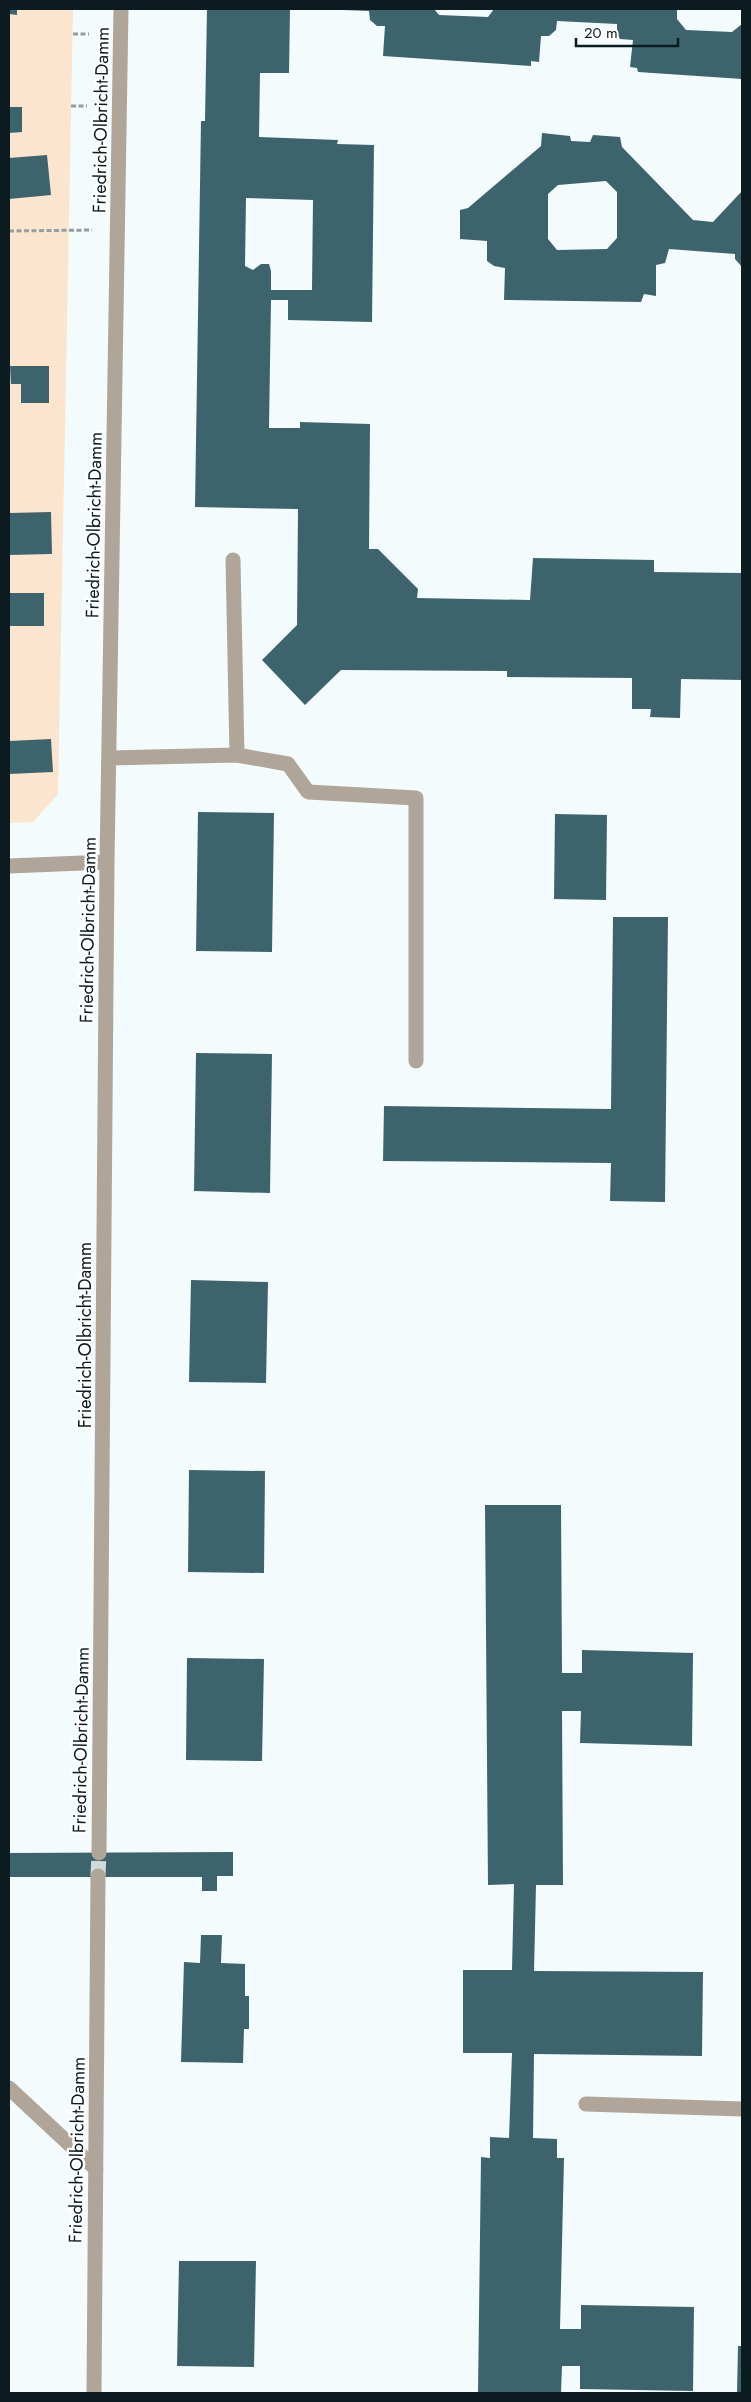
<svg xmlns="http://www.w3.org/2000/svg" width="751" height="2402" viewBox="0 0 751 2402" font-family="Jost,sans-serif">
	<rect width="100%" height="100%" fill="#f3fbfd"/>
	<!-- green -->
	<path fill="#fce5ce" d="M9,9H73L58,794L33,822L9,823Z"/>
	<!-- building -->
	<path fill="#3d636d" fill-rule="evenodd" d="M9,9H17V15L9,14Z
		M207,9H290L289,73H260L259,137L338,140L337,144L374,145L372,322L288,320V300H271L269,428H300V422L370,424L369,549H378L418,589L417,598L530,600L533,558L654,560V572L742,573V680L681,679L680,718L650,717L651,709H632V678L507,677V671L341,670L305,705L262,660L297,625L298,509L195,507L201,121H205ZM246,198L313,200L312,290H271V271L269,264H261L253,270L245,266Z
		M343,9H434L439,15L488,17L494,9H677V19L686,30L732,32L742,24V79L638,72L637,68L630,67L633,40L620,39L617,34V24L557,21L556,30L549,36H541L539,62L531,61V66L383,56L385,26H377L370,20L369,11L343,10Z
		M9,107H22V132L9,133Z
		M542,133L570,136L571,141L590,142L593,135L620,137L622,147L693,220L713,222L742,191V267L735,259V254L669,249L665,263L656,265V296L644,294L641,302L504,300L505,268L494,266L487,261V241L460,239V210L468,208L541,146ZM606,181L617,192V238L607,249L557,250L548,239V194L558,185Z
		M47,155L51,195L9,199V158Z
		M10,366H49V403H21V384H11Z
		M51,512L52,554L9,555V513Z
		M9,593H44V626H9Z
		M51,739L53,772L9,774V741Z
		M198,812L274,813L272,952L196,951Z
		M555,814L607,815L606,900L554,899Z
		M613,917H668L665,1202L610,1201L611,1163L383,1161L384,1106L611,1109Z
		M196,1053L272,1054L270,1193L194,1191Z
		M191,1280L268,1282L266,1383L189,1382Z
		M189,1470L265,1471L264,1573L188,1572Z
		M485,1505H561L562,1673H582V1650L693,1653L692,1746L580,1743L581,1711H562L563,1885H536L534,1971L703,1972L702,2056L534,2054L533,2138L557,2139V2158H564L560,2329H581V2305L694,2307L693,2391L580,2389V2366H562L561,2393H478L481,2157L490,2158V2137L509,2138L512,2053H463V1970H512L514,1884L488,1885Z
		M187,1658L264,1659L262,1761L186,1760Z
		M233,1852V1876H217V1891H202V1877H9V1853Z
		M201,1935H222L221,1963L245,1964V1996H249V2029H244L243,2063L181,2062L184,1962L200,1963Z
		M179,2261H256L254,2367L177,2366Z
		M738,2346H742V2393H737Z"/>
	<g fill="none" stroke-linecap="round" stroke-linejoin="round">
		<!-- minor-tunnel -->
		<path stroke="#d0d9dc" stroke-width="15" stroke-dasharray="15 8" stroke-linecap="butt" d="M98,1876L99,1853"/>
		<!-- path -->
		<path stroke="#929ea1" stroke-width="3" stroke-dasharray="5 2.5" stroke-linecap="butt" d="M73,34H89
			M71,106H87
			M9,231L92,230"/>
		<!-- minor -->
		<path stroke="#b0a599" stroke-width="15" d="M233,560L237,755
			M109,758L237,755L288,764L308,792L416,798V1061
			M9,866L107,862
			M99,1853L107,862L121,9
			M9,2088L96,2169
			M586,2104L742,2109
			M94,2393L98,1876"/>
	</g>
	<g text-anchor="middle" stroke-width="5" stroke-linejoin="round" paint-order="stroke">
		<!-- street labels -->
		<g font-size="18" fill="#0b1b1f" stroke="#fff">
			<text transform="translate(101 120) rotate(-89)" y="6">Friedrich-Olbricht-Damm</text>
			<text transform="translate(94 525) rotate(-89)" y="6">Friedrich-Olbricht-Damm</text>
			<text transform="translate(88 930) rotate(-89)" y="6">Friedrich-Olbricht-Damm</text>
			<text transform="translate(85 1335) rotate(-90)" y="6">Friedrich-Olbricht-Damm</text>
			<text transform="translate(81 1740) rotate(-89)" y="6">Friedrich-Olbricht-Damm</text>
			<text transform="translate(77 2150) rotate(-89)" y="6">Friedrich-Olbricht-Damm</text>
		</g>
	</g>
	<!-- border -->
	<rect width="751" height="2402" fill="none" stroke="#0b1b1f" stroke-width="20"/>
	<!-- scale -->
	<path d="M576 38v8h102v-8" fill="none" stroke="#0b1b1f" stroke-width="2.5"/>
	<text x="584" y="38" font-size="15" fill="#0b1b1f" stroke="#ffffff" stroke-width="4" paint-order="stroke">20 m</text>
</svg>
